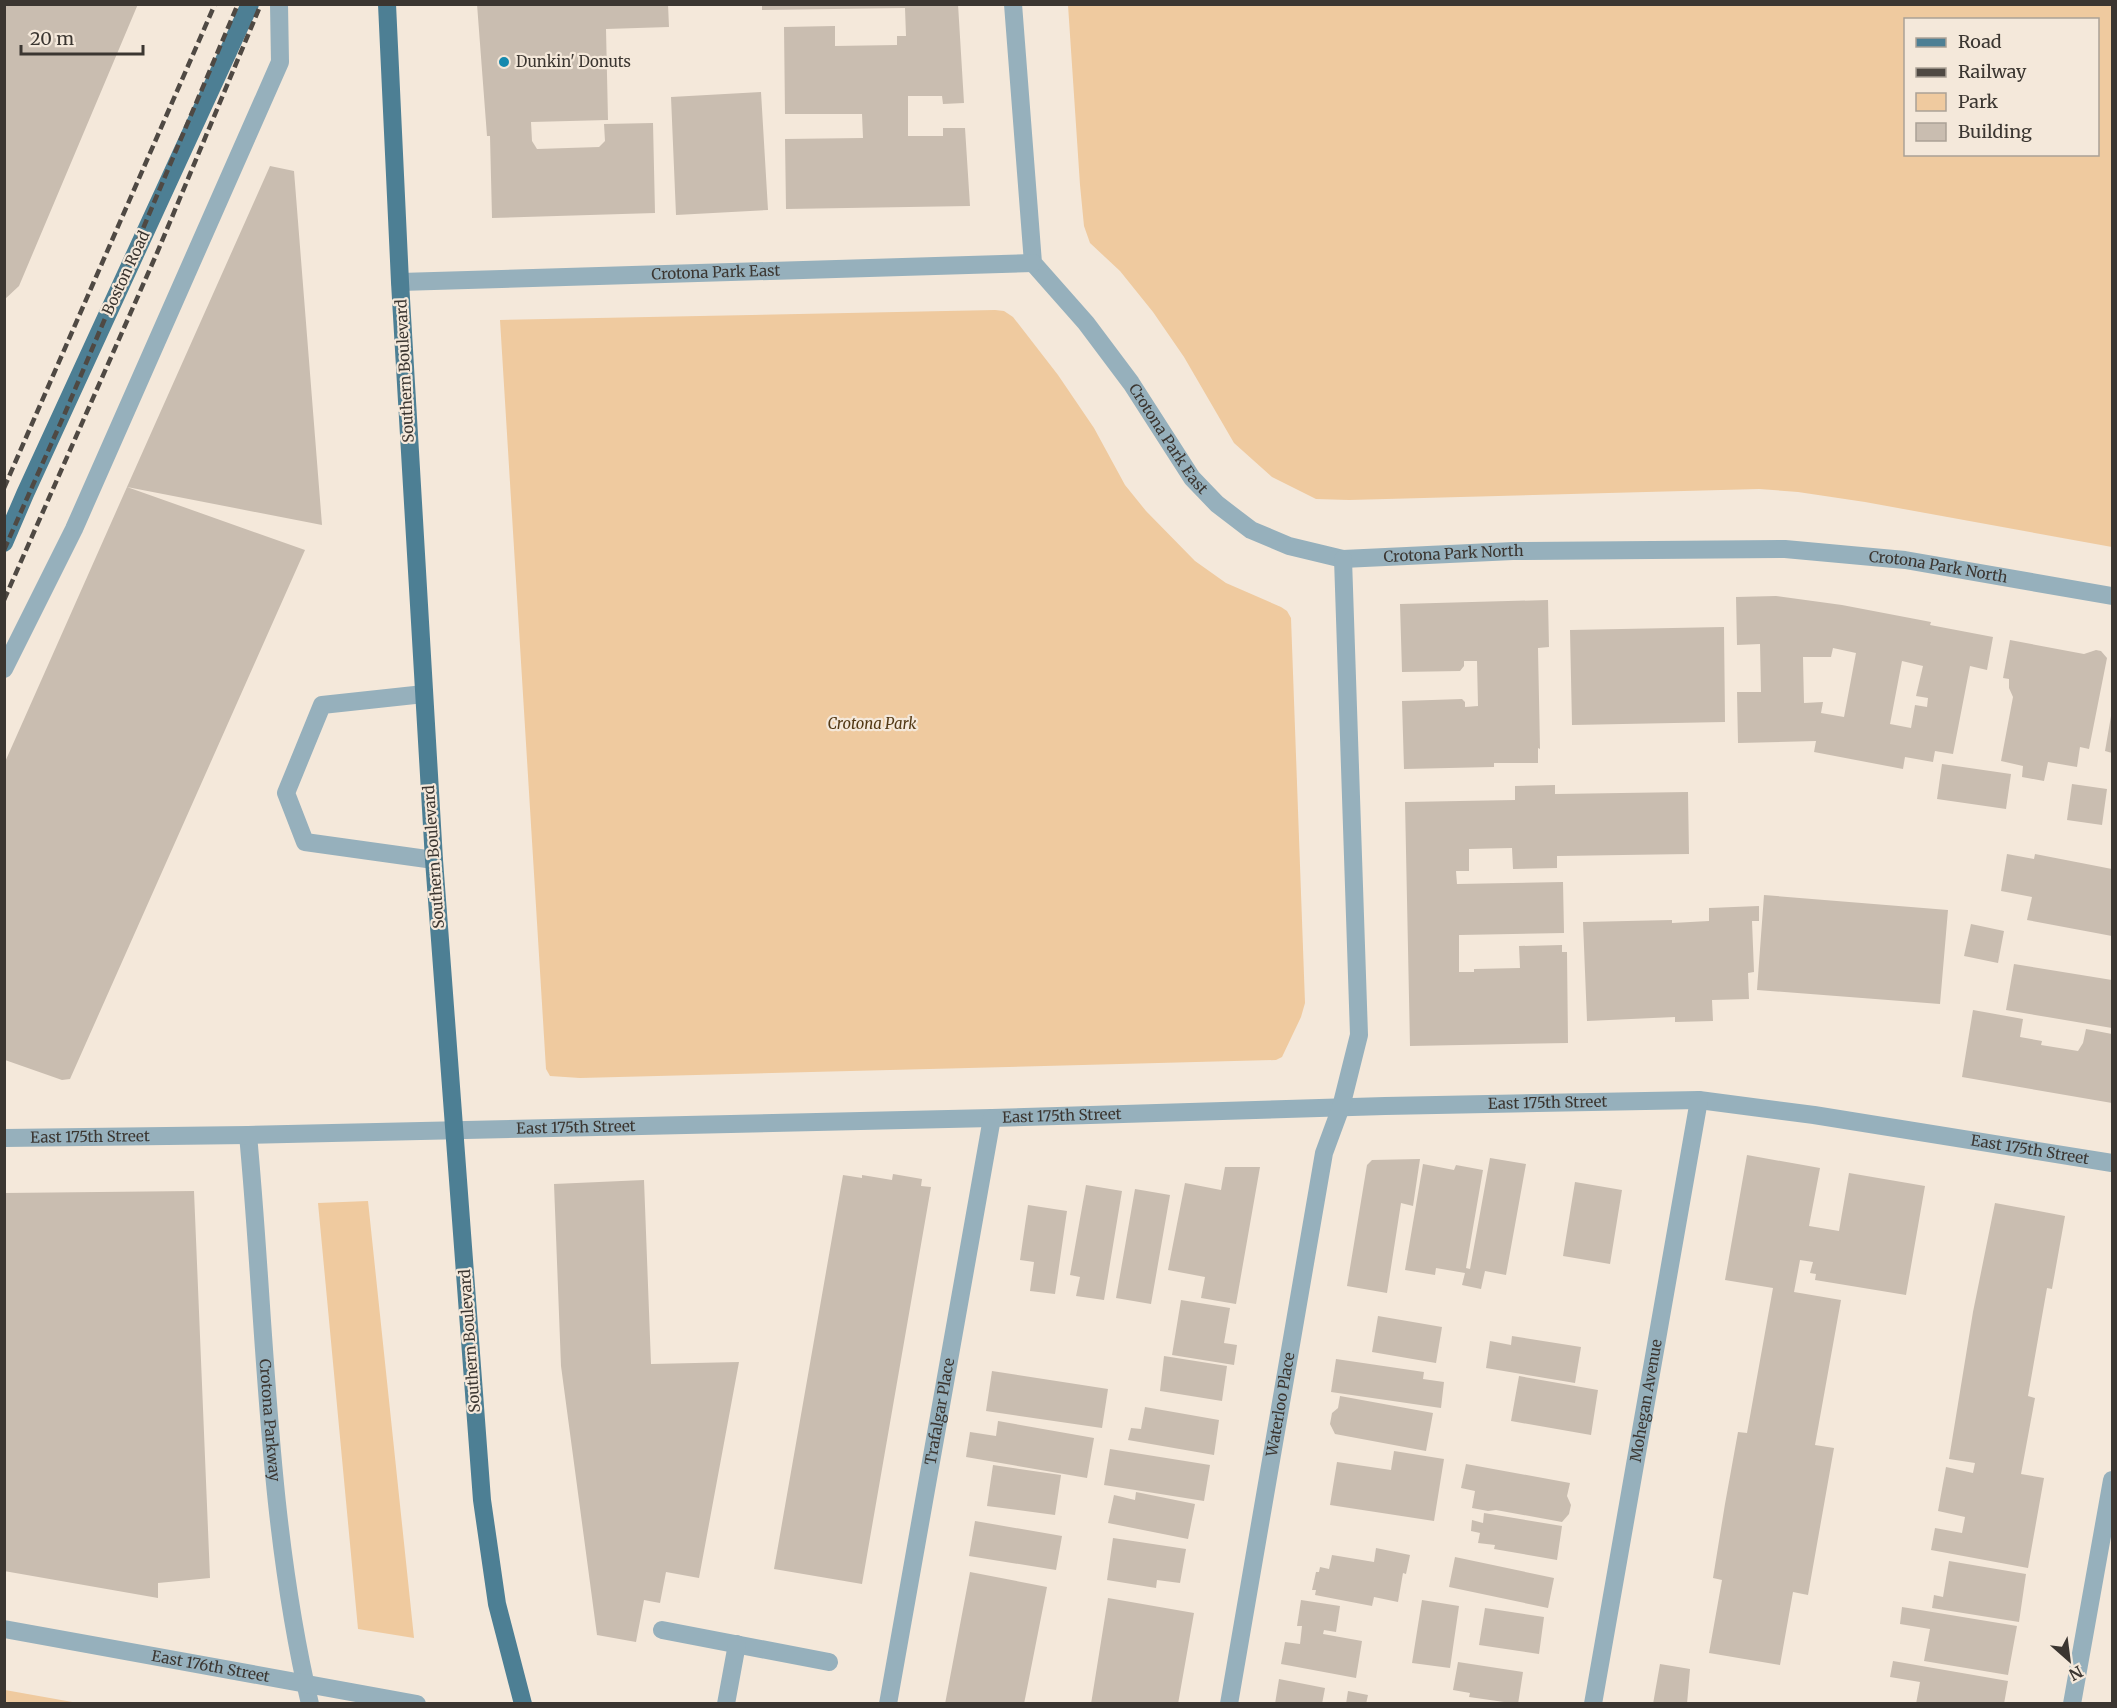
<svg xmlns="http://www.w3.org/2000/svg" width="2117" height="1708" viewBox="0 0 2117 1708" font-family="Merriweather,serif">
	<rect width="100%" height="100%" fill="#f4e8da"/>
	<!-- green -->
	<path fill="#efca9f" fill-rule="evenodd" d="M1068,5H2112V547L1865,502L1798,492L1759,489L1349,500L1316,499L1272,477L1234,443L1184,357L1153,312L1120,271L1090,243L1084,226L1080,185ZM1906,20H2098V154H1906Z
		M995,310L1004,311L1013,317L1058,375L1094,428L1125,485L1146,511L1195,561L1226,583L1281,607L1287,611L1291,618L1305,1003L1301,1017L1282,1057L1276,1060L580,1078L550,1076L546,1069L500,320Z
		M368,1201L414,1638L358,1629L318,1203Z
		M5,1690L78,1703H5Z"/>
	<!-- building -->
	<path fill="#c9bdb0" fill-rule="evenodd" d="M4,4H138L19,286L4,300Z
		M477,4H668L669,27L606,29L608,120L531,122L532,141L537,149L599,147L605,141L604,124L653,123L655,213L492,218L490,136H487Z
		M762,4H958L964,103L943,104L942,96H908V136H943V128H965L970,206L786,209L785,139L863,138L862,114H785L784,27L835,26V46L897,45V36H906L905,8L762,10Z
		M761,92L768,210L676,215L671,97Z
		M270,166L294,171L322,525L127,487Z
		M127,487L305,550L70,1079L62,1080L5,1060V762Z
		M1776,596L1842,605L1931,622L1930,625L1993,637L1987,670L1970,666L1953,754L1935,751L1933,762L1905,757L1903,769L1814,752L1816,741L1738,743L1737,692H1761L1760,644L1737,645L1736,597ZM1833,648L1856,653L1844,717L1821,713L1823,702L1804,703L1803,657H1831ZM1902,661L1923,666L1916,696L1928,698L1927,707L1915,705L1911,728L1890,724Z
		M1548,600L1549,647L1538,648L1540,749L1538,748V763H1494V767L1404,769L1402,701L1462,699L1465,702V707L1478,706L1477,661H1464V666L1460,671L1402,672L1400,604Z
		M1724,627L1725,722L1572,725L1570,630Z
		M2010,640L2084,654L2096,650L2101,651L2107,658L2089,749L2080,747L2077,767L2048,762L2044,781L2022,777L2023,766L2001,761L2013,697L2009,688V679L2003,678Z
		M2111,716H2112V753L2105,751Z
		M1942,764L2011,774L2006,809L1937,799Z
		M2072,784L2107,789L2102,825L2067,820Z
		M1555,785V794L1688,792L1689,854L1557,856V868L1513,869L1512,848L1469,849V871H1456L1457,884L1563,882L1564,933L1459,935V972H1474V969L1520,968L1519,946L1562,945V952H1567L1568,1043L1410,1046L1405,802L1515,800V786Z
		M2007,854L2034,859L2035,854L2112,869V936L2027,920L2032,897L2001,891Z
		M1764,895L1948,910L1940,1004L1757,990Z
		M1759,906V921H1752L1754,972L1748,973L1749,999L1712,1000L1713,1021L1675,1022V1017L1587,1021L1583,922L1672,920V923L1709,921V908Z
		M1971,924L2004,931L1998,963L1964,956Z
		M2014,964L2112,980V1028L2006,1010Z
		M1973,1010L2023,1019L2020,1037L2042,1041L2041,1045L2078,1051L2083,1043L2086,1029L2112,1034V1103L1962,1077Z
		M1747,1155L1820,1168L1809,1226L1839,1231L1849,1173L1925,1186L1906,1295L1815,1280L1816,1274L1810,1273L1813,1262L1800,1260L1794,1292L1841,1300L1815,1445L1834,1448L1808,1595L1793,1592L1780,1665L1709,1653L1722,1580L1713,1578L1725,1504L1738,1432L1747,1433L1773,1288L1725,1280Z
		M1490,1158L1526,1164L1506,1275L1485,1271L1481,1289L1462,1285L1465,1273L1436,1268L1435,1275L1405,1270L1423,1164L1454,1170L1456,1165L1483,1170L1466,1268L1470,1269Z
		M1420,1159L1413,1206L1401,1203L1387,1293L1347,1286L1367,1165L1372,1160Z
		M1225,1167H1260L1236,1304L1201,1298L1205,1277L1168,1270L1185,1183L1221,1190Z
		M893,1174L922,1179L921,1186L931,1187L862,1584L774,1569L843,1175L862,1178V1175L892,1180Z
		M644,1180L651,1364L739,1362L699,1578L666,1572L660,1603L644,1600L636,1642L597,1635L561,1366L554,1184Z
		M1575,1182L1622,1190L1610,1264L1563,1256Z
		M1086,1185L1122,1191L1104,1300L1076,1296L1080,1277L1070,1275Z
		M1135,1189L1170,1195L1151,1304L1116,1298Z
		M194,1191L210,1578L158,1583V1598L4,1571V1193Z
		M1995,1203L2065,1216L2052,1289L2047,1288L2028,1396L2035,1398L2021,1474L2044,1478L2028,1568L1931,1550L1935,1528L1962,1533L1965,1517L1938,1511L1946,1467L1973,1473L1975,1463L1949,1459L1973,1312Z
		M1028,1205L1067,1211L1055,1294L1030,1291L1034,1262L1020,1260Z
		M1181,1300L1230,1308L1224,1343L1237,1345L1234,1365L1172,1355Z
		M1378,1316L1442,1327L1436,1363L1372,1352Z
		M1512,1336L1581,1347L1575,1383L1486,1368L1490,1341L1511,1345Z
		M1164,1356L1227,1366L1222,1401L1160,1391Z
		M1336,1359L1424,1372L1423,1379L1444,1382L1441,1408L1331,1392Z
		M992,1371L1108,1389L1102,1428L986,1411Z
		M1519,1376L1598,1390L1591,1435L1511,1421Z
		M1340,1396L1433,1413L1426,1451L1335,1434L1330,1424L1332,1413L1338,1408Z
		M1145,1407L1219,1420L1214,1455L1128,1440L1131,1428L1141,1429Z
		M998,1421L1094,1438L1087,1478L966,1457L970,1432L996,1436Z
		M1110,1449L1210,1465L1204,1501L1104,1485Z
		M1394,1451L1444,1459L1434,1521L1330,1505L1337,1462L1391,1470Z
		M1466,1464L1570,1483L1567,1496L1571,1505L1569,1514L1562,1522L1496,1510L1488,1511L1472,1508L1475,1491L1461,1488Z
		M993,1465L1061,1475L1055,1515L987,1506Z
		M1136,1492L1195,1504L1188,1539L1108,1523L1114,1495L1135,1500Z
		M1484,1513L1562,1526L1557,1560L1494,1549L1495,1545L1478,1543L1480,1533L1471,1531L1472,1520L1483,1523Z
		M975,1521L1062,1536L1056,1570L969,1556Z
		M1113,1538L1186,1549L1180,1583L1157,1580L1156,1588L1107,1580Z
		M1376,1548L1410,1555L1406,1574L1403,1573L1398,1602L1374,1597L1372,1606L1315,1595L1316,1590H1312L1316,1572H1319L1320,1567L1329,1569L1332,1555L1374,1562Z
		M1455,1557L1554,1578L1548,1608L1449,1587Z
		M1949,1561L2026,1574L2019,1622L1932,1608L1934,1595L1943,1597Z
		M970,1572L1047,1587L1024,1704H945Z
		M1108,1598L1194,1613L1178,1704H1091Z
		M1301,1600L1340,1606L1336,1632L1324,1630L1323,1634L1362,1641L1356,1678L1281,1664L1285,1642L1300,1644L1302,1626H1297Z
		M1422,1600L1459,1606L1450,1668L1412,1663Z
		M1902,1607L2017,1626L2008,1675L1924,1661L1930,1629L1900,1624Z
		M1485,1608L1544,1617L1539,1654L1479,1645Z
		M1893,1661L2008,1681L2004,1704H1916L1920,1682L1890,1677Z
		M1458,1662L1523,1672L1518,1704L1469,1697L1470,1693L1453,1690Z
		M1660,1664L1690,1669L1687,1704H1653Z
		M1279,1679L1325,1688L1322,1704H1275Z
		M1348,1691L1368,1695L1366,1704H1346Z"/>
	<g fill="none" stroke-linecap="round" stroke-linejoin="round">
		<!-- minor -->
		<g stroke="#96b0bc" stroke-width="18">
			<path id="s1" d="M1013,4L1033,263L1086,323L1131,383L1192,478L1217,504L1251,530L1289,546L1343,559L1513,551L1785,549L1905,560L2112,596"/>
			<path id="s2" d="M400,282L1033,263"/>
			<path d="M4,669L74,529L280,62L279,4"/>
			<path d="M424,694L322,705L286,793L305,842L434,860"/>
			<path id="s3" d="M248,1135C266,1325 266,1517 310,1704"/>
			<path id="s4" d="M4,1138L248,1135L992,1118L1385,1106L1699,1100L1814,1115L2112,1163"/>
			<path id="s5" d="M4,1629L417,1704"/>
			<path d="M662,1630L829,1662"/>
			<path d="M726,1704L737,1644"/>
			<path id="s6" d="M888,1704L992,1118"/>
			<path id="s7" d="M1229,1704L1324,1153L1341,1107L1359,1035L1343,559"/>
			<path id="s8" d="M1593,1704L1699,1100"/>
			<path d="M2072,1704L2112,1480"/>
		</g>
		<!-- major -->
		<path stroke="#4d7f94" stroke-width="18" d="M387,4L400,282L434,860L482,1500L497,1604L523,1704
			M4,543L25,494L250,4"/>
		<!-- rail -->
		<path stroke="#4f4943" stroke-width="4.5" stroke-dasharray="9 4.5" stroke-linecap="butt" d="M4,488L215,4
			M4,550L65,413L238,4
			M4,600L157,253L261,4"/>
	</g>
	<!-- markers -->
	<circle fill="#1589ae" stroke="#f4e8da" stroke-width="2" cx="504" cy="62" r="6"/>
	<g text-anchor="middle" stroke-width="4.5" stroke-linejoin="round" paint-order="stroke">
		<!-- poi labels -->
		<g font-size="15" fill="#3b3631" stroke="#f4e8da" text-anchor="start">
			<text x="516" y="67">Dunkin' Donuts</text>
		</g>
		<!-- street labels -->
		<g font-size="15" fill="#3b3631" stroke="#f4e8da">
			<text dy="5" stroke="none"><textPath href="#s2" startOffset="316">Crotona Park East</textPath></text>
			<text transform="translate(126 273) rotate(-65)" y="5">Boston Road</text>
			<text transform="translate(405 371) rotate(-93)" y="5">Southern Boulevard</text>
			<text dy="5" stroke="none"><textPath href="#s1" startOffset="482">Crotona Park East</textPath></text>
			<text dy="5" stroke="none"><textPath href="#s1" startOffset="814">Crotona Park North</textPath></text>
			<text dy="5" stroke="none"><textPath href="#s1" startOffset="1300">Crotona Park North</textPath></text>
			<text transform="translate(434 857) rotate(-94)" y="5">Southern Boulevard</text>
			<text dy="5" stroke="none"><textPath href="#s4" startOffset="1544">East 175th Street</textPath></text>
			<text dy="5" stroke="none"><textPath href="#s4" startOffset="1058">East 175th Street</textPath></text>
			<text dy="5" stroke="none"><textPath href="#s4" startOffset="572">East 175th Street</textPath></text>
			<text dy="5" stroke="none"><textPath href="#s4" startOffset="86">East 175th Street</textPath></text>
			<text dy="5" stroke="none"><textPath href="#s4" startOffset="2030">East 175th Street</textPath></text>
			<text transform="translate(470 1341) rotate(-94)" y="5">Southern Boulevard</text>
			<text dy="5" stroke="none"><textPath href="#s8" startOffset="308">Mohegan Avenue</textPath></text>
			<text dy="5" stroke="none"><textPath href="#s7" startOffset="304">Waterloo Place</textPath></text>
			<text dy="5" stroke="none"><textPath href="#s6" startOffset="297">Trafalgar Place</textPath></text>
			<text dy="5" stroke="none"><textPath href="#s3" startOffset="286">Crotona Parkway</textPath></text>
			<text dy="5" stroke="none"><textPath href="#s5" startOffset="210">East 176th Street</textPath></text>
		</g>
		<!-- park labels -->
		<g font-size="15" font-style="italic" fill="#533915" stroke="#f4e8da">
			<text x="872" y="729">Crotona Park</text>
		</g>
	</g>
	<!-- border -->
	<rect width="2117" height="1708" fill="none" stroke="#3b3631" stroke-width="12"/>
	<!-- legend -->
	<rect x="1904" y="18" width="195" height="138" fill="#f4e8da" stroke="#aaa196" stroke-width="1.5"/>
	<rect x="1916" y="38" width="30" height="9" fill="#4d7f94" stroke="#aaa196" stroke-width="1.5"/>
	<text x="1958" y="48" font-size="18" fill="#3b3631">Road</text>
	<rect x="1916" y="68" width="30" height="9" fill="#4f4943" stroke="#aaa196" stroke-width="1.5"/>
	<text x="1958" y="78" font-size="18" fill="#3b3631">Railway</text>
	<rect x="1916" y="93" width="30" height="18" fill="#efca9f" stroke="#aaa196" stroke-width="1.5"/>
	<text x="1958" y="108" font-size="18" fill="#3b3631">Park</text>
	<rect x="1916" y="123" width="30" height="18" fill="#c9bdb0" stroke="#aaa196" stroke-width="1.5"/>
	<text x="1958" y="138" font-size="18" fill="#3b3631">Building</text>
	<!-- north arrow -->
	<g transform="translate(2069 1660) rotate(152)" stroke="#f4e8da" stroke-width="4.5" paint-order="stroke">
	<path d="M0-4.5L10 22L0 15L-10 22Z" fill="#3b3631"/>
	<text y="-9" font-size="16" font-weight="bold" text-anchor="middle" fill="#3b3631">N</text>
	</g>
	<!-- scale -->
	<path d="M21 45v9h122v-9" fill="none" stroke="#3b3631" stroke-width="3"/>
	<text x="30" y="45" font-size="18" fill="#3b3631" stroke="#f4e8da" stroke-width="4.5" paint-order="stroke">20 m</text>
</svg>
